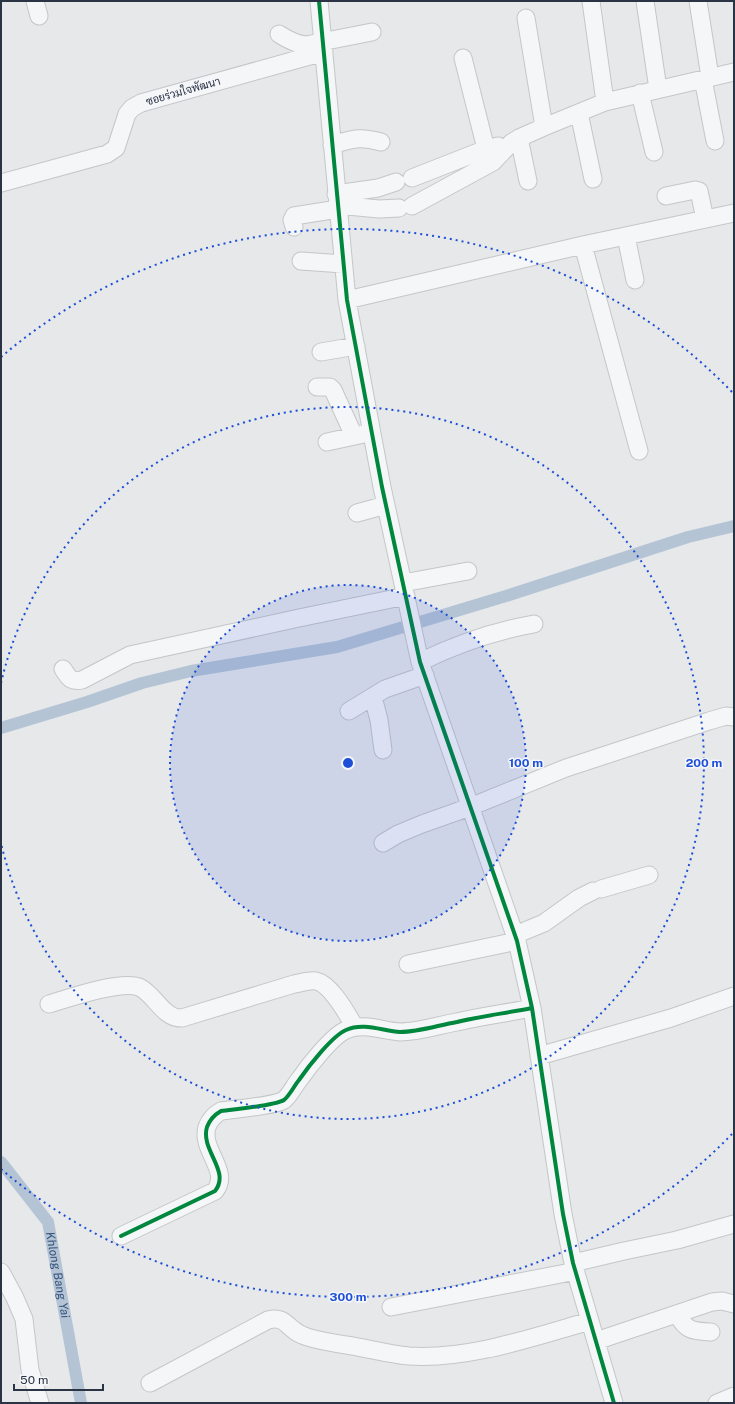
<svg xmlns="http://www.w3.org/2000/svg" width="735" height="1404" viewBox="0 0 735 1404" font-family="'Public Sans',Sarabun,sans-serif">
	<rect width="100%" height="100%" fill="#e6e8ea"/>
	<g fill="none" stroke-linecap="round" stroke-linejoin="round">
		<!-- canal -->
		<g stroke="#b4c4d5" stroke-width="12">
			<path d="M1,728L87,702L142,683L191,671L337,647L506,596L688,537L734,526"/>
			<path id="s1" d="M1,1162L48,1222L81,1403"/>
		</g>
		<defs>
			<path id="minor" d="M35,1L39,16
				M319,1L347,300L382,487L420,662L517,941L532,1008L563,1214L573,1263L614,1403
				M591,1L605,102
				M645,1L658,89
				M698,1L710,77
				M526,18L544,127
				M279,34C288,40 296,44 306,45L372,32
				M463,58L486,149L493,162
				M703,79L715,141
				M640,93L654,152
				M579,113L593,179
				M519,138L528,181
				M332,145C353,139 359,136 381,142
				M412,178L486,149L498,146
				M1,183L107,154L116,148L127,114L132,108L141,103L324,52
				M336,194L378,188L396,182
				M666,196L695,190L699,191L705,219
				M337,205L379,209L399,208
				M412,206L493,162L511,143L519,138L544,127L605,102L734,72
				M294,227L292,220L294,216L338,209
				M626,236L635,280
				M583,245L639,451
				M301,261L343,264
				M347,300L583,245L734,213
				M321,352L356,346
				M317,387H330L333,390L354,436
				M327,442L364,434
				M357,513L386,505
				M403,583L468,571
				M420,662C457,644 494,631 534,624
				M63,669C69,678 70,682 82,680L130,655L299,618L406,596
				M373,697L379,720L383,750
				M349,711L385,689L425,675
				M383,843L398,834L422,824L470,807L566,768L709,721L726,716L734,717
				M601,889L649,875
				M515,935L544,923L579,898L593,891
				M408,964L517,941
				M49,1004C69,998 120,980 139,987C155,994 163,1019 182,1018L294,984C301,983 309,980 316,981C331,984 347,1014 355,1027
				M539,1056L671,1018L734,996
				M121,1236L215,1191C231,1171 200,1150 207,1127C210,1119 214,1115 221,1111C235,1109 274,1106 284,1100C290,1095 294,1086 299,1080C308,1067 332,1036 346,1030C363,1022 383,1031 400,1032C419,1032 439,1025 457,1022C482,1016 507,1013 532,1008
				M573,1263L624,1251L677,1240L734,1224
				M1,1272L15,1298L24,1319L30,1370L40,1403
				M391,1307L576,1271
				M677,1314C686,1331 693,1331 711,1332
				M596,1341L712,1302L722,1301L734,1304
				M150,1383L268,1320C286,1315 287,1329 302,1335C316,1341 331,1342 346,1345C367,1348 387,1354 409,1356C469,1360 533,1337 590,1321
				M717,1403L734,1396"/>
		</defs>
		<!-- minor casing -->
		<use href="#minor" stroke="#c4c6c8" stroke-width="19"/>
		<!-- minor -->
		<use href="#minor" stroke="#f5f6f7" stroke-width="17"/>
		<defs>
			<path id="cycleway" d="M319,1L347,300L382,487L420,662L517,941L532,1008L563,1214L573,1263L614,1403
				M121,1236L215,1191C231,1171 200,1150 207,1127C210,1119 214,1115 221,1111C235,1109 274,1106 284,1100C290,1095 294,1086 299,1080C308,1067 332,1036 346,1030C363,1022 383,1031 400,1032C419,1032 439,1025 457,1022C482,1016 507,1013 532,1008"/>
		</defs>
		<!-- cycleway casing -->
		<use href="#cycleway" stroke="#f4f6f9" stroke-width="6"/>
		<!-- cycleway -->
		<use href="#cycleway" stroke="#00873e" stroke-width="4"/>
	</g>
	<!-- distance rings -->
	<circle cx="348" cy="763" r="178" fill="#1d4ed8" fill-opacity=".12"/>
	<g fill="none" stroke="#1d4ed8" stroke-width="2" stroke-dasharray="2 4">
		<circle cx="348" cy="763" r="178"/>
		<path d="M1 683A356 356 0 1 1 1 843"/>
		<path d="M732 1134A534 534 0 0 1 1 1169M1 357A534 534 0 0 1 732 392"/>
	</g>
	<g text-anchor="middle" stroke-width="3" stroke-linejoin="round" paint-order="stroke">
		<!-- street labels -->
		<g font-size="11" fill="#2b3445" stroke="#f4f6f9">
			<text transform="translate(183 91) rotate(-16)" y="4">ซอยร่วมใจพัฒนา</text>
		</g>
		<!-- water labels -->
		<g font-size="12" font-style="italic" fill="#34527a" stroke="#f4f6f9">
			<text dy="4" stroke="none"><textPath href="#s1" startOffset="130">Khlong Bang Yai</textPath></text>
		</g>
	</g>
	<circle cx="348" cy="763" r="6" fill="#1d4ed8" stroke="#f4f6f9" stroke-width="2"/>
	<g font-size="12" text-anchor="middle" font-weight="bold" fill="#1d4ed8" stroke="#f4f6f9" stroke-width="3" stroke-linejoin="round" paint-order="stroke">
		<text x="526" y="767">100 m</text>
		<text x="704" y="767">200 m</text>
		<text x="348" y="1301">300 m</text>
	</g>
	<!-- border -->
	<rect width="735" height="1404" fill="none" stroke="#2b3445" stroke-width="4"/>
	<!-- scale -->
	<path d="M14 1384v6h89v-6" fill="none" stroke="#2b3445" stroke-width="2"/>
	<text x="20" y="1384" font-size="12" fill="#2b3445" stroke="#f4f6f9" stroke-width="3" paint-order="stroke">50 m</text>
</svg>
